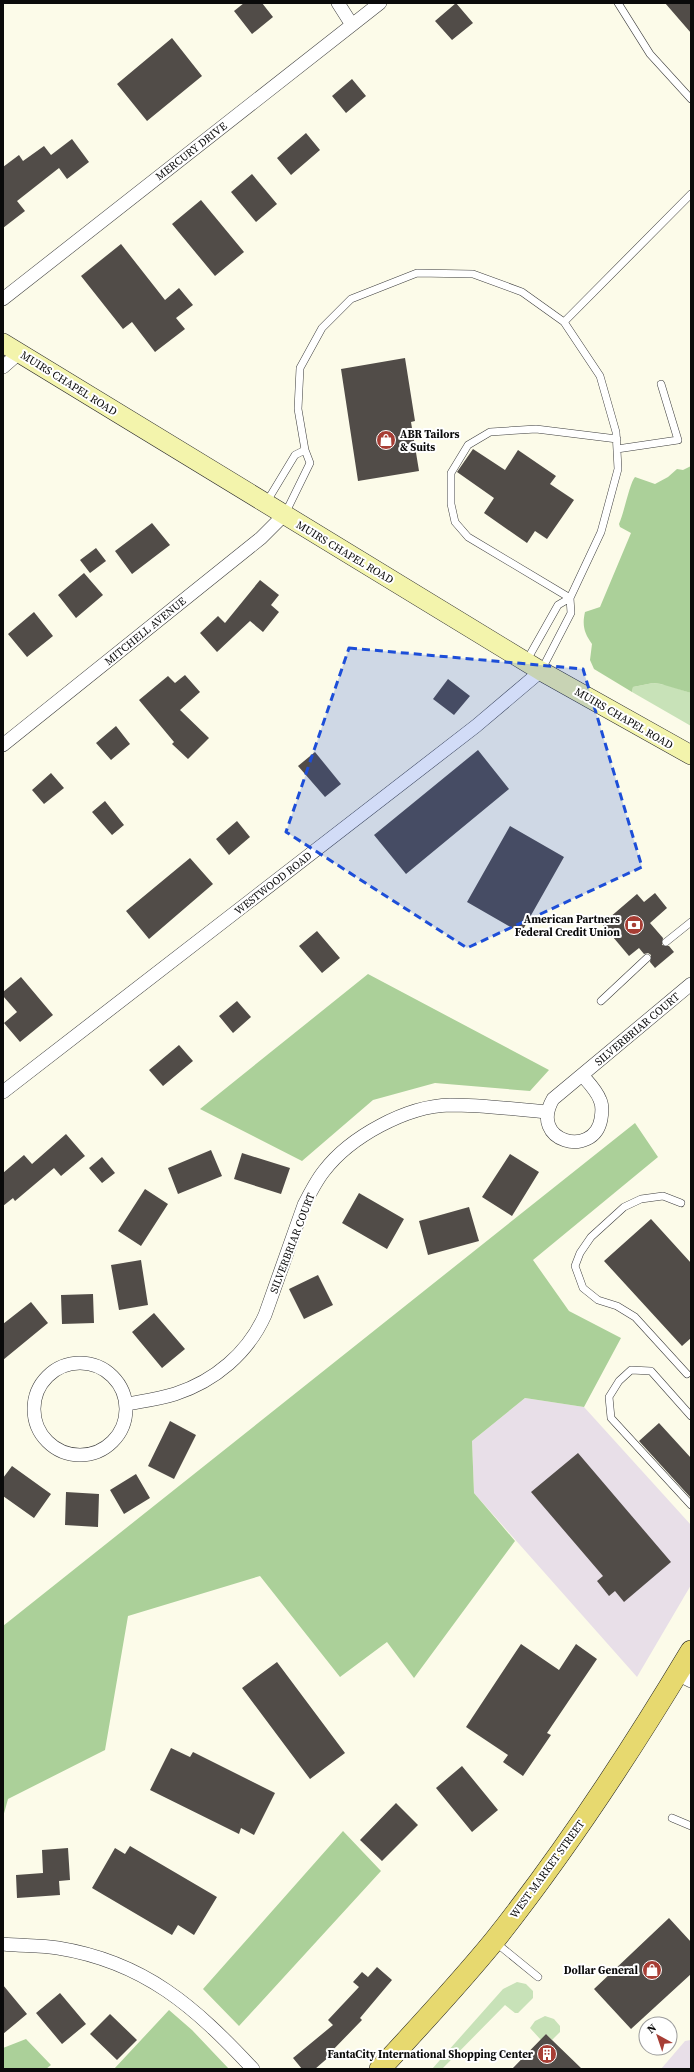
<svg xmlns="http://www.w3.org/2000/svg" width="694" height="2072" viewBox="0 0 694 2072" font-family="'Source Serif 4',serif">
	<rect width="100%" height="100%" fill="#fcfbe9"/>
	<!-- industrial -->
	<path fill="#e8dfe8" d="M525,1398L584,1407L691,1525V1585L637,1677L474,1493L472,1441Z
		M691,2040V2069H661L685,2041Z"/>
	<!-- green -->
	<path fill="#c8e2b8" d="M653,683L667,685L691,693V726L632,692L633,687Z
		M517,1982L526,1984L533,1991V1998L518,2013H515L505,2005L442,2069H432L503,1989Z
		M545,2016L554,2019L560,2026V2032L552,2040L546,2034L541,2040L530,2028L535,2021Z"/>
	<!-- forest -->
	<path fill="#abd099" d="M691,466V693L661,684L653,683L633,687L632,692L594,669L590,660L592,644C584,633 582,625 585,612L600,607L631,533L620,527L619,524C624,513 630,482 635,477L655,484L668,477L677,469L683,470Z
		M368,974L549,1070L530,1091L435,1083L373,1100L302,1161L200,1109Z
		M635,1123L658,1157L533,1260L569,1311L621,1338L584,1407L525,1398L472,1441L474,1493L515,1541L414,1678L387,1642L340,1677L260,1576L128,1616L105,1750L8,1799L3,1817V1626Z
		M343,1831L381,1871L239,2026L203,1989Z
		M169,2010L192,2030L229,2069H114Z
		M26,2039L51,2065L46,2069H3V2048Z"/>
	<!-- building -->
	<path fill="#514c48" d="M244,3H262L273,17L252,34L234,11Z
		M456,3L473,23L452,40L435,21Z
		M665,3H691V33Z
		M172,38L202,76L147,121L117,84Z
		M352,79L366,96L346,113L332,96Z
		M306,133L320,150L291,175L277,158Z
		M72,139L89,162L67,179L59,168L17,201L25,211L3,228V167L19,155L23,161L44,146L51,155Z
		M252,174L277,204L256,222L231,192Z
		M201,200L244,252L215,276L172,224Z
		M121,244L165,300L179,288L193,305L176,318L185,329L155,352L132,322L123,329L81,276Z
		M405,358L415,421L411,422L419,471L358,481L341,369Z
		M473,449L505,470L518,450L556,476L550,484L574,500L547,539L535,531L527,543L484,513L494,498L457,472Z
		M152,523L170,545L132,574L115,551Z
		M96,548L106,561L90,573L80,560Z
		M84,573L103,595L76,618L58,595Z
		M260,580L279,595L271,605L279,612L263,632L250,621L217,652L200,633L218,616L225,623Z
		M34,612L53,636L27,657L8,634Z
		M185,675L200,692L180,710L209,738L188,759L172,744L174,742L139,700L168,676L175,683Z
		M448,679L470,696L454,715L433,699Z
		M116,726L130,744L111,760L96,743Z
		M478,750L509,789L406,874L374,835Z
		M315,752L341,784L325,797L298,766Z
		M51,773L64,788L44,804L32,790Z
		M105,801L124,825L112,835L92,812Z
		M237,821L250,837L229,855L216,839Z
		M510,826L564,857L521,933L467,902Z
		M190,858L213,884L149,939L126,911Z
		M655,893L667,908L650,923L663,938L662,945L669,946L674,952L655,968L650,962L651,955L648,953L644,954L639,948L629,956L602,924L637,894L644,902Z
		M317,931L340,958L322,973L299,946Z
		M21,977L53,1015L20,1042L4,1023L17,1012L3,996V992Z
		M237,1001L251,1017L233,1033L219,1016Z
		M179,1045L193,1061L163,1086L149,1070Z
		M66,1134L85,1156L61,1176L54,1168L15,1201L13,1198L3,1206V1173L24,1155L32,1164Z
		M211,1150L222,1176L178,1194L168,1168Z
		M242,1153L290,1168L281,1194L234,1179Z
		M510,1154L539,1172L512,1216L482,1197Z
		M102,1157L115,1173L102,1183L89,1168Z
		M145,1189L168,1204L141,1246L118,1231Z
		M359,1193L404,1219L387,1249L342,1223Z
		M469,1207L479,1241L428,1255L419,1221Z
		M651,1219L691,1263V1338L682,1346L604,1261Z
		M141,1260L148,1305L119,1310L111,1265Z
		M318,1275L333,1305L304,1319L289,1289Z
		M93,1294L94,1323L62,1324L61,1295Z
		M31,1302L48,1323L3,1360V1324Z
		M154,1313L185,1349L162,1368L132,1332Z
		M170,1421L196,1435L174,1479L148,1466Z
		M659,1423L691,1458V1498L639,1441Z
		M578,1453L671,1562L624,1602L615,1591L609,1596L597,1581L603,1576L531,1492Z
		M12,1466L51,1494L34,1518L3,1496V1478Z
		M136,1474L150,1498L124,1514L110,1490Z
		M66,1492L99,1494L98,1527L65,1525Z
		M521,1644L559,1670L576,1644L597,1659L547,1733L551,1735L523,1776L503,1762L508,1755L466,1727Z
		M277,1662L345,1753L310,1779L242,1688Z
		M171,1748L190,1757L193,1752L275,1793L254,1835L241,1828L239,1834L150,1790Z
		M462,1766L498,1810L472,1832L436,1788Z
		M396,1803L418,1825L382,1861L360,1840Z
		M130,1846L217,1897L194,1935L178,1925L172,1935L92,1888L115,1848L125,1854Z
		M68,1848L70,1880L59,1881L60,1895L17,1898L16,1875L43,1873L42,1850Z
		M669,1918L691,1942V1974L631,2029L594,1989Z
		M377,1967L392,1980L360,2018L362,2020L329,2054L330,2056L315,2069H302L293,2058L333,2025L328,2020L359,1987L353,1982L362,1972L368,1977Z
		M3,1985L27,2014L3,2034Z
		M60,1993L86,2024L62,2044L36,2013Z
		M110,2014L137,2040L117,2060L90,2034Z
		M546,2034L552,2040L582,2069H512Z"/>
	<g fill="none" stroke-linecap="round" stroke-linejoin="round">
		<defs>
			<path id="service" d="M618,3L650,54L691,99
				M564,322L691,194
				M617,449L678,440L661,384
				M305,450L298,409L300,368L322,328L351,299L417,273L473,274L522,292L564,322L600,376L616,432L618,469L601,532L570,598L468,537L455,522L451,504V473L468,445L490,432L536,429L617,439
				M266,503L295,455L305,450L310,463L285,514
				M527,660L558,605L570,598L571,613L541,671
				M666,942L691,922
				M601,1001L647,958
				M681,1203L663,1196L641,1199L624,1207L591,1237L580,1253L575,1266L583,1288L598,1300L617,1306L635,1317L687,1374
				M691,1416L651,1371L631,1370L619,1381L609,1397L611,1418L691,1505
				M672,1818L691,1826
				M495,1942L538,1977"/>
			<path id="minor" d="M338,3L352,25
				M3,299L380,3
				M3,367L19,353
				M3,745L261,538L284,515
				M582,1075C588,1082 597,1091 600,1100C603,1106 602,1113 601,1119C594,1159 528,1142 553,1099L691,984
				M3,1092L476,726L541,671
				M34 1409a46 46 0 1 1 92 0a46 46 0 1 1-92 0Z
				M127,1404C143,1401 159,1399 175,1394C215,1381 248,1353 265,1315L304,1205C310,1193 316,1181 324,1171C350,1137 406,1106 450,1105C482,1105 515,1109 547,1112
				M677,1674L691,1681
				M3,1944C21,1946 40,1945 58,1948C145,1962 195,2007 253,2069"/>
			<path id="secondary" d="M3,343L541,671L691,755"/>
			<path id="primary" d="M380,2069C419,2027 458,1985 494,1941C567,1849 631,1751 691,1651"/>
		</defs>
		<!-- service casing -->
		<use href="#service" stroke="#3d3d3d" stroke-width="8"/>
		<!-- minor casing -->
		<use href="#minor" stroke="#3d3d3d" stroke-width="14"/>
		<!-- secondary casing -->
		<use href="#secondary" stroke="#2c2c2c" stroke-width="20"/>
		<!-- primary casing -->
		<use href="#primary" stroke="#1b1b1b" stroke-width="22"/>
		<!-- service -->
		<use href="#service" stroke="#fff" stroke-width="7"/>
		<!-- minor -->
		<use href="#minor" stroke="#fff" stroke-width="13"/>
		<!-- secondary -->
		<use href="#secondary" stroke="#f3f4ac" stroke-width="19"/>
		<!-- primary -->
		<use href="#primary" stroke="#e7d96f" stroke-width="21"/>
	</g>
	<!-- marked area -->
	<path fill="#1d4ed8" fill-opacity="0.2" stroke="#1d4ed8" stroke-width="3" stroke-dasharray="8 5" stroke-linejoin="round" d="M349,648L583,669L642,867L467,948L286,832Z"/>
	<!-- icons -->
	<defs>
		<symbol id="shop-disc" viewBox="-11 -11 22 22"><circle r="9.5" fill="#a73e35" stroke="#fff"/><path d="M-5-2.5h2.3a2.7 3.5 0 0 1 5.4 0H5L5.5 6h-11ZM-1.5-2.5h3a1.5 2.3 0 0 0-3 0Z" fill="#fff"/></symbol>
		<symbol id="bank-disc" viewBox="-11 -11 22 22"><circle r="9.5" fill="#a73e35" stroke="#fff"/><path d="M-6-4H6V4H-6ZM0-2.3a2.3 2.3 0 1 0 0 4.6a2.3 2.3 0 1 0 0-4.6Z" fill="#fff"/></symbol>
		<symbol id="building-disc" viewBox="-11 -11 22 22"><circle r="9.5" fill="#a73e35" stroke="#fff"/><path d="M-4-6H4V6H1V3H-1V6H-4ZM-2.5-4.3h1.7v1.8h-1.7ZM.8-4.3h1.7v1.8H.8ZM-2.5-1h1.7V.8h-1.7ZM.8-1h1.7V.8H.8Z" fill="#fff"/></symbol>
	</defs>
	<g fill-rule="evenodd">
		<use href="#shop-disc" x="375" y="429" width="22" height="22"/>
		<use href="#bank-disc" x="623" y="914" width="22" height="22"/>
		<use href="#shop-disc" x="641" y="1959" width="22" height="22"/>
		<use href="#building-disc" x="536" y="2043" width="22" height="22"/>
	</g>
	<g text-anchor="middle" stroke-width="4" stroke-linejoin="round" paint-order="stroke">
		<!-- street labels -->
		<g font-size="11" fill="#0a0a0a" stroke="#fff">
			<text transform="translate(191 151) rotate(-38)" y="4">MERCURY DRIVE</text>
			<text transform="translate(69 383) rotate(32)" y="4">MUIRS CHAPEL ROAD</text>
			<text transform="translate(345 552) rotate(31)" y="4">MUIRS CHAPEL ROAD</text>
			<text transform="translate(145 631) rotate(-39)" y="4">MITCHELL AVENUE</text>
			<text transform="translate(624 718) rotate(30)" y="4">MUIRS CHAPEL ROAD</text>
			<text transform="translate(273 883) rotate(-38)" y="4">WESTWOOD ROAD</text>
			<text transform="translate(637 1029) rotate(-40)" y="4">SILVERBRIAR COURT</text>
			<text transform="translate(292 1243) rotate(-69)" y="4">SILVERBRIAR COURT</text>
			<text transform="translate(547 1869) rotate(-54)" y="4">WEST MARKET STREET</text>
		</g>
		<!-- poi labels -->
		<g font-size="11" font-weight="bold" fill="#0a0a0a" stroke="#fff" text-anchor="end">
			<text x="400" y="438" text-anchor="start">ABR Tailors<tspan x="400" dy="13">&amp; Suits</tspan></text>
			<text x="620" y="923">American Partners<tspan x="620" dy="13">Federal Credit Union</tspan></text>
			<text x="638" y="1974">Dollar General</text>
			<text x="533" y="2058">FantaCity International Shopping Center</text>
		</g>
	</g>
	<!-- border -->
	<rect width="694" height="2072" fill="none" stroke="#0a0a0a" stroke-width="8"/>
	<!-- north arrow -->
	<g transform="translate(658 2036) rotate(320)"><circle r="19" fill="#ffffff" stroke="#9d9d9d"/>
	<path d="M0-3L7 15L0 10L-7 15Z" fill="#a73e35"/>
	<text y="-6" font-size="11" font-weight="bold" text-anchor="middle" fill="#0a0a0a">N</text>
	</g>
</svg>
